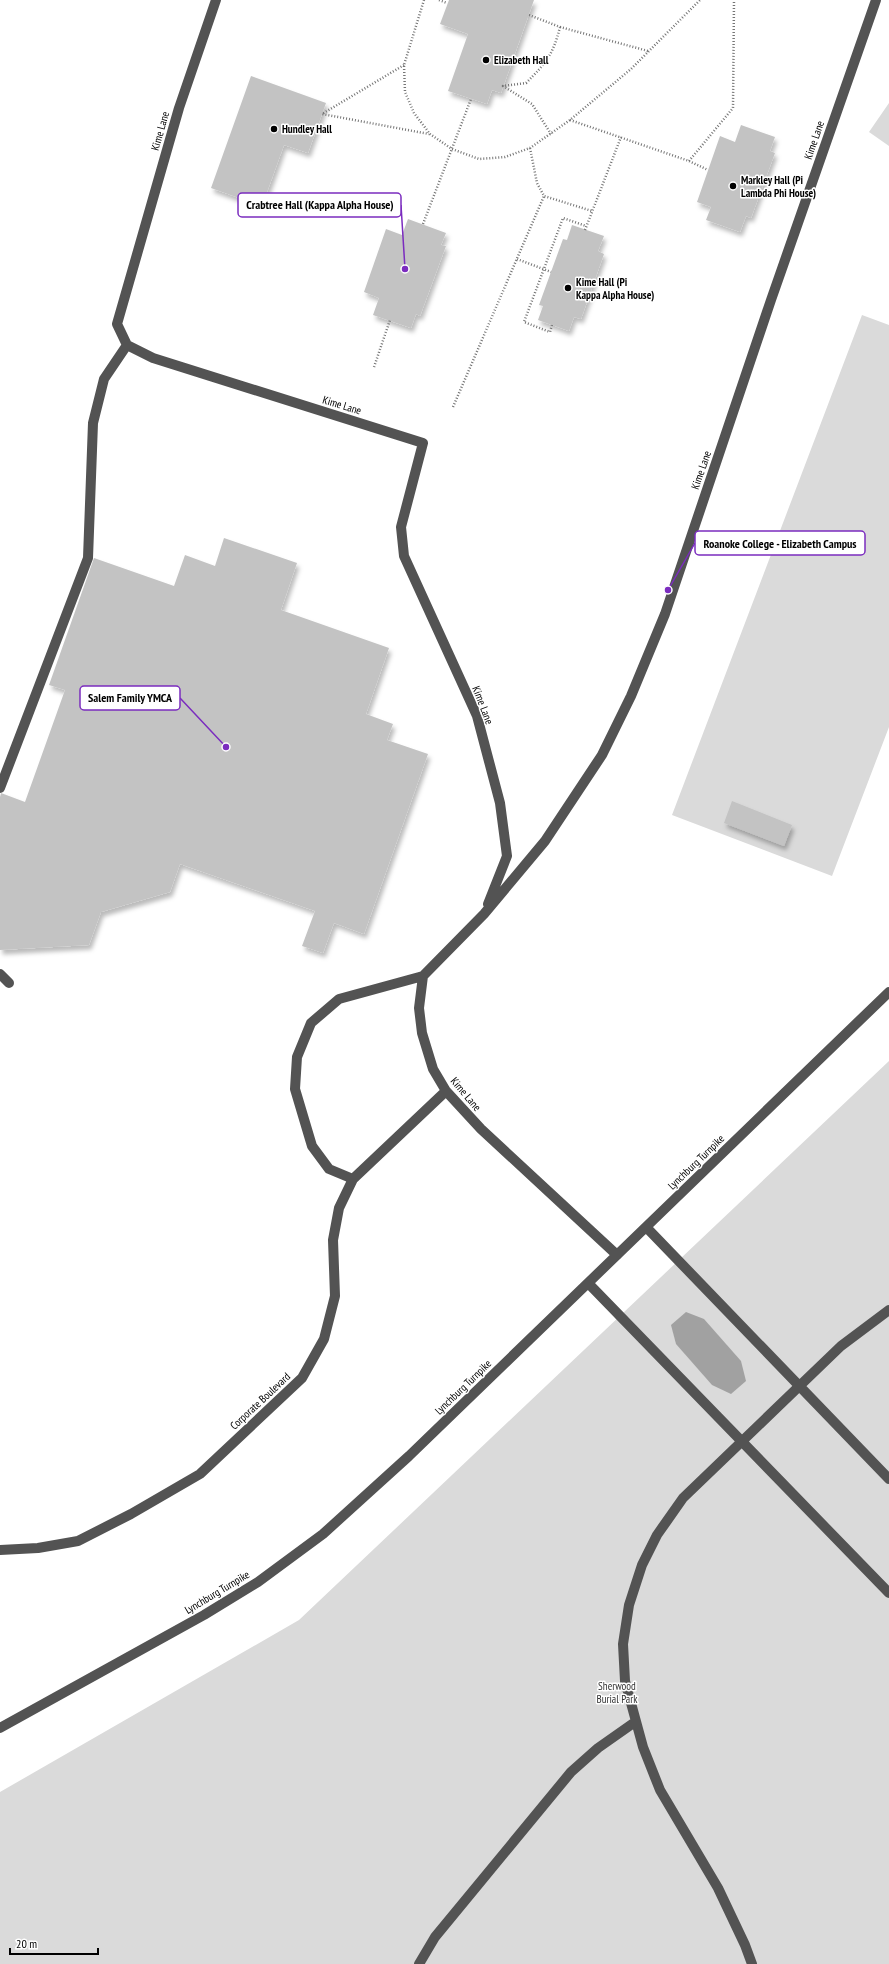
<svg xmlns="http://www.w3.org/2000/svg" width="889" height="1964" viewBox="0 0 889 1964" font-family="'PT Sans Narrow',sans-serif">
	<defs>
		<filter id="shadow"><feDropShadow dx="2.5" dy="4.5" stdDeviation="2" flood-color="#0004"/></filter>
	</defs>
	<rect width="100%" height="100%" fill="#fff"/>
	<!-- green -->
	<path fill="#dadada" d="M889,103V146L869,132Z
		M862,315L889,325V727L832,876L672,815Z
		M889,1061V1964H0V1792L299,1620Z"/>
	<!-- water -->
	<path fill="#a1a1a1" d="M686,1312L704,1319L741,1361L746,1381L731,1394L712,1385L676,1344L671,1325Z"/>
	<!-- building -->
	<path fill="#c3c3c3" filter="url(#shadow)" d="M449,0H534L501,93L492,90L487,104L448,91L468,34L440,24Z
		M251,76L326,103L308,153L284,145L262,206L211,188Z
		M741,125L775,137L770,151L775,153L751,218L746,216L740,232L706,220L711,207L697,202L720,136L735,142Z
		M408,219L446,233L441,245L446,246L420,316L416,314L411,328L373,315L379,298L364,292L386,229L402,235Z
		M572,225L604,236L598,251L604,254L581,319L574,317L569,331L538,320L543,306L539,305L563,239L567,240Z
		M224,538L297,563L281,610L389,648L366,714L393,724L387,740L428,754L364,934L334,923L323,953L302,946L315,911L180,864L170,892L101,912L89,945L0,950V797L1,793L25,802L65,690L49,685L94,558L174,586L185,555L215,566Z
		M732,801L792,825L784,846L724,823Z"/>
	<g fill="none" stroke-linecap="round" stroke-linejoin="round">
		<!-- path -->
		<path stroke="#757575" stroke-width="2.5" stroke-dasharray="1 2" stroke-linecap="butt" d="M424,0L404,65L405,92L414,113L430,134L452,149L479,159L505,157L530,148L570,120L631,69L700,0
			M439,0L447,3
			M529,15L560,27C553,55 546,63 526,83L503,86L532,104L551,134
			M560,27L648,51
			M404,65L322,114L429,134
			M570,120L689,161L708,170
			M530,148L537,183L544,196L592,211
			M689,161L733,108L734,0
			M423,224L471,99
			M585,230L621,137
			M517,259L551,272
			M552,325L550,332L524,322L563,218L586,226
			M374,367L390,320
			M453,407L544,196"/>
		<!-- minor -->
		<path stroke="#535353" stroke-width="10" d="M216,0L179,108L117,324L127,345L153,358L423,443L401,527L404,556L477,716L500,803L507,856L488,904
			M0,788L88,558L93,423L104,379L127,345
			M0,974L9,983
			M353,1179L329,1169L312,1146L295,1089L297,1057L311,1023L339,999L423,976
			M646,1227L889,1479
			M617,1255L481,1129L446,1091L433,1069L422,1033L419,1008L423,976L484,914L545,841L602,755L631,696L665,614L771,300L876,0
			M588,1283L889,1593
			M0,1550L38,1548L78,1541L131,1514L200,1474L302,1378L324,1339L335,1296L333,1240L339,1208L353,1179L446,1091
			M0,1728L204,1615L258,1582L323,1534L409,1456L889,992
			M419,1964L435,1937L571,1772L598,1748L635,1722
			M752,1964L745,1945L718,1888L660,1790L643,1747L625,1681L623,1644L629,1605L642,1565L657,1535L683,1498L841,1346L889,1310"/>
	</g>
	<!-- markers -->
	<g fill="#000" stroke="#fff" stroke-width="1.5">
		<circle cx="486" cy="60" r="4"/>
		<circle cx="274" cy="129" r="4"/>
		<circle cx="733" cy="186" r="4"/>
		<circle cx="568" cy="288" r="4"/>
	</g>
	<g text-anchor="middle" stroke-width="3" stroke-linejoin="round" paint-order="stroke">
		<!-- poi labels -->
		<g font-size="11" font-weight="bold" fill="#000" stroke="#fff" text-anchor="start">
			<text x="494" y="64">Elizabeth Hall</text>
			<text x="282" y="133">Hundley Hall</text>
			<text x="741" y="184">Markley Hall (Pi<tspan x="741" dy="13">Lambda Phi House)</tspan></text>
			<text x="576" y="286">Kime Hall (Pi<tspan x="576" dy="13">Kappa Alpha House)</tspan></text>
		</g>
		<!-- street labels -->
		<g font-size="11" fill="#000" stroke="#fff">
			<text transform="translate(160 131) rotate(-74)" y="4">Kime Lane</text>
			<text transform="translate(814 140) rotate(-71)" y="4">Kime Lane</text>
			<text transform="translate(342 405) rotate(17)" y="4">Kime Lane</text>
			<text transform="translate(701 470) rotate(-71)" y="4">Kime Lane</text>
			<text transform="translate(483 705) rotate(69)" y="4">Kime Lane</text>
			<text transform="translate(466 1094) rotate(50)" y="4">Kime Lane</text>
			<text transform="translate(696 1162) rotate(-44)" y="4">Lynchburg Turnpike</text>
			<text transform="translate(463 1387) rotate(-44)" y="4">Lynchburg Turnpike</text>
			<text transform="translate(260 1401) rotate(-43)" y="4">Corporate Boulevard</text>
			<text transform="translate(217 1592) rotate(-31)" y="4">Lynchburg Turnpike</text>
		</g>
		<!-- park labels -->
		<g font-size="11" fill="#313131" stroke="#fff">
			<text x="617" y="1690">Sherwood<tspan x="617" dy="13">Burial Park</tspan></text>
		</g>
	</g>
	<!-- callouts -->
	<path fill="none" stroke="#7b2cbf" stroke-width="1.5" d="M405 269L401 205M668 590L695 543M226 747L180 698"/>
	<g fill="#7b2cbf" stroke="#fff" stroke-width="1.5">
		<circle cx="405" cy="269" r="4"/>
		<circle cx="668" cy="590" r="4"/>
		<circle cx="226" cy="747" r="4"/>
	</g>
	<g fill="#fff" stroke="#7b2cbf" stroke-width="1.5">
		<rect x="238" y="193" width="163" height="24" rx="4"/>
		<rect x="695" y="531" width="170" height="24" rx="4"/>
		<rect x="80" y="686" width="100" height="24" rx="4"/>
	</g>
	<g font-size="12" text-anchor="middle" font-weight="bold" fill="#000">
		<text x="320" y="209">Crabtree Hall (Kappa Alpha House)</text>
		<text x="780" y="548">Roanoke College - Elizabeth Campus</text>
		<text x="130" y="702">Salem Family YMCA</text>
	</g>
	<!-- scale -->
	<path d="M10 1948v6h88v-6" fill="none" stroke="#000000" stroke-width="2"/>
	<text x="16" y="1948" font-size="12" fill="#000000" stroke="#ffffff" stroke-width="3" paint-order="stroke">20 m</text>
</svg>
